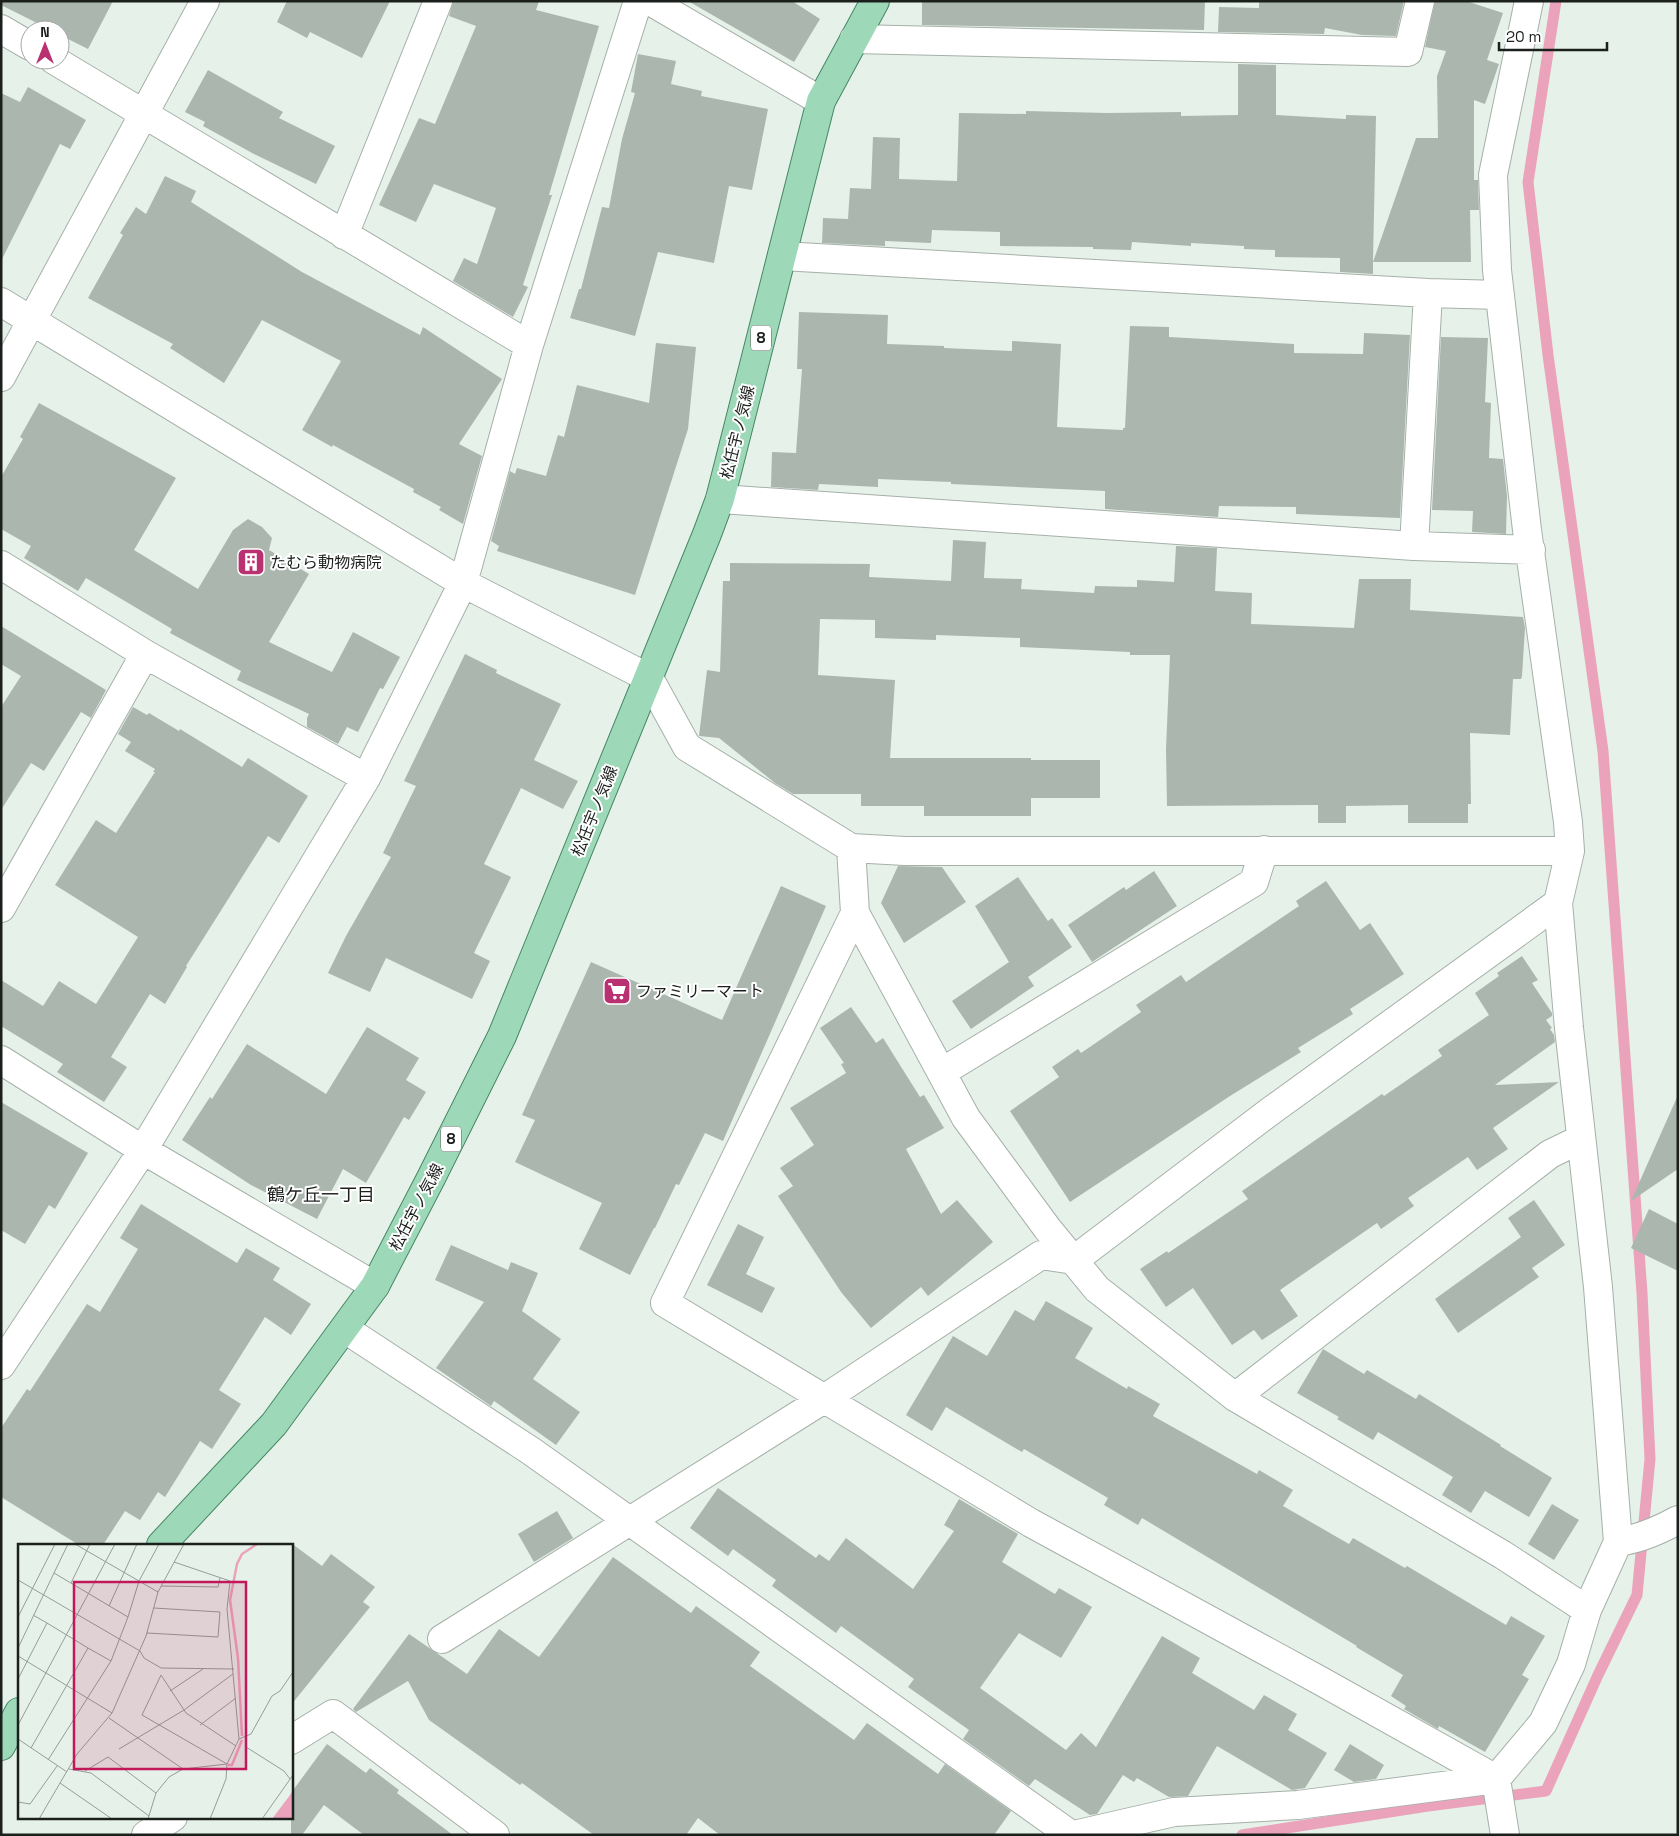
<svg xmlns="http://www.w3.org/2000/svg" width="1679" height="1836" viewBox="0 0 1679 1836" font-family="'Space Grotesk','Noto Sans JP',sans-serif">
	<rect width="100%" height="100%" fill="#e6f1ea"/>
	<g fill="none" stroke-linecap="round" stroke-linejoin="round">
		<!-- stream -->
		<path stroke="#eba3bc" stroke-width="11" d="M1242,1835L1428,1806L1546,1791L1598,1675L1637,1595L1650,1459L1642,1293L1603,751L1548,355L1528,182L1556,1"/>
	</g>
	<!-- building -->
	<path fill="#abb6af" d="M1,1H113L88,49L60,35V30H51L1,5Z
		M287,1H390L362,58L310,32L307,38L277,22Z
		M453,1H539L536,10L599,26L549,195H552L523,285L528,287L513,317L453,281L464,258L477,264L496,208L434,184L416,222L379,205L419,118L435,124L476,26L449,16Z
		M688,1H792L820,19L794,62Z
		M922,1H1205L1204,30L922,25Z
		M1259,1H1404L1396,36L1362,35L1325,28L1324,34L1218,32L1219,7L1259,8Z
		M1435,1H1466L1503,13L1487,60L1499,64L1485,104L1474,100V180H1478L1479,210H1470L1471,262H1373V274L1340,272V258L1275,257V250L1244,249V246L1191,243V246L1132,242L1131,250L1093,249V247L1000,246V232L932,230L931,243L885,241V246L822,243L823,218L848,219L850,188L871,189L873,137L900,138L899,179L957,181L959,113L1026,114V111L1107,113L1181,112V116L1238,115V64L1276,65V115L1346,119V115L1376,116L1373,262L1416,138H1438L1437,76L1446,51L1425,47Z
		M638,54L676,61L671,84L702,91L701,96L768,109L752,190L729,186L714,263L658,252L635,336L570,318L579,289H581L602,207L609,208L622,139L635,93L631,92Z
		M208,70L283,112L279,118L335,146L316,184L254,154L203,126L205,122L185,112Z
		M28,87L86,120L70,149L60,144L1,261V93L20,102Z
		M165,176L196,191L191,202L302,272L420,335L423,327L502,379L459,444L482,456L463,524L439,510L441,507L413,492L414,489L333,445L332,447L302,430L341,361L262,320L224,383L170,348L173,344L88,298L123,235L120,233L136,207L146,214Z
		M799,312L888,315L887,344L944,346V348L1012,351V341L1061,344L1057,427L1123,430V428H1125L1130,326L1169,327V337L1294,344V353L1363,354L1364,333L1410,335L1400,518L1296,514V507L1219,506L1218,517L1105,509V491L951,484V482L878,479V487L819,484L818,490L771,487L772,452L796,453L802,369H797Z
		M1441,337L1488,338L1485,402L1491,403L1489,458L1503,459L1507,496L1506,534L1472,532L1473,511L1432,510Z
		M656,343L696,347L688,429L635,595L497,551L499,546L491,541L510,471L515,474L517,468L546,476L558,435L564,437L577,385L649,403Z
		M39,403L176,478L134,550L198,589L233,530L248,519L262,527L272,538L269,550L309,574L269,642L332,672L353,632L400,657L383,689L380,688L358,732L347,727L338,744L307,727V718L309,714L237,680L241,671L170,633L172,629L86,578L78,591L24,558L31,546L1,529V477L23,439L20,437Z
		M953,540L986,542L984,578L1022,579L1021,589L1094,593L1095,586L1137,587V580L1174,582L1176,546L1217,548L1215,591L1252,593L1251,624L1354,628L1359,579H1411L1410,610L1523,617L1525,628L1522,676L1521,679H1513L1510,735L1470,733L1471,804H1468V823H1408V805L1346,806V823H1318V805L1167,806L1166,749L1170,655H1130V652L1020,647V638L936,635V640L875,638V620L820,619L818,675L895,680L890,758H1031V760H1100V798H1031V816H924V806H861V794H793L775,783L719,738L699,736L707,670L720,672L723,581H730V563L870,564L869,577L951,581Z
		M1,626L106,690L91,718L81,712L44,771L31,763L1,810V707L21,676L1,664Z
		M465,654L497,670L496,673L561,704L534,760L578,781L563,809L521,788L484,864L511,877L474,953L490,961L472,999L386,958L370,992L328,973L346,936L391,857L383,853L416,786L404,781Z
		M133,707L147,715L149,713L179,731L180,729L242,767L248,758L308,796L279,843L268,836L186,966L187,967L165,1004L150,994L111,1057L127,1067L104,1102L57,1072L63,1064L1,1026V980L43,1006L59,981L96,1004L138,937L55,885L96,820L116,833L155,772H153L155,769L125,751L131,742L118,734Z
		M898,866L942,867L966,902L904,943L881,903Z
		M1154,871L1177,906L1092,962L1068,925L1124,887L1126,890Z
		M1018,877L1048,921L1052,918L1072,947L1028,977L1034,986L971,1029L952,1001L1009,962L975,906Z
		M1326,881L1360,930L1370,923L1404,974L1350,1009L1353,1014L1298,1048L1301,1052L1230,1096L1070,1202L1010,1111L1059,1077L1052,1067L1078,1049L1081,1053L1141,1012L1136,1005L1181,975L1186,982L1299,906L1296,901Z
		M781,886L826,906L723,1141L705,1133L679,1185L676,1184L655,1228H654L630,1275L579,1249L602,1203L515,1162L535,1120L522,1115L591,962L722,1020Z
		M1522,956L1538,980L1532,983L1552,1013V1016L1546,1020L1552,1028L1550,1029L1554,1035L1555,1042L1495,1085L1559,1082L1493,1128L1508,1149L1477,1170L1468,1157L1408,1198L1414,1206L1381,1229L1377,1223L1280,1290L1298,1316L1262,1340L1254,1330L1232,1345L1193,1288L1166,1307L1140,1269L1167,1251L1168,1253L1248,1199L1242,1191L1382,1094L1384,1096L1442,1056L1438,1050L1489,1015L1475,993L1499,976L1497,973Z
		M851,1007L876,1043L883,1038L920,1097L924,1095L944,1128L906,1149L941,1214L957,1200L993,1242L928,1296L921,1287L871,1328L841,1292L778,1196L793,1186L780,1168L814,1145L790,1108L846,1073L841,1064L844,1063L820,1028Z
		M367,1027L419,1058L406,1080L426,1092L409,1120L404,1117L366,1183L343,1169L317,1219L251,1185L182,1140L210,1097L212,1099L247,1044L326,1094Z
		M1678,1095V1169L1631,1201Z
		M1,1102L88,1153L55,1209L49,1205L25,1244L1,1230Z
		M1534,1200L1565,1245L1532,1268L1539,1277L1458,1333L1435,1299L1521,1237L1508,1218Z
		M141,1204L237,1263L246,1248L280,1268L273,1280L311,1304L291,1335L265,1317L219,1390L241,1404L212,1449L200,1441L165,1497L158,1492L140,1520L125,1511L103,1545H79L1,1497V1428L27,1389L30,1391L87,1304L100,1312L138,1249L120,1238Z
		M1649,1209L1678,1224V1271L1631,1248Z
		M738,1224L764,1237L746,1274L775,1288L762,1313L707,1285Z
		M451,1245L508,1270L511,1262L538,1273L522,1311L561,1339L533,1379L580,1412L556,1445L494,1401L491,1406L436,1368L484,1302L435,1280Z
		M1046,1301L1093,1328L1075,1358L1127,1389L1128,1386L1160,1404L1153,1416L1257,1474L1259,1470L1293,1490L1283,1506L1349,1544L1353,1538L1405,1568L1407,1566L1506,1625L1511,1616L1545,1636L1522,1675L1529,1679L1485,1752L1439,1726L1438,1729L1404,1709L1406,1706L1391,1696L1403,1675L1356,1647L1357,1646L1142,1518L1138,1525L1104,1505L1108,1498L1024,1449L1022,1452L946,1407L932,1431L906,1415L953,1336L987,1356L1015,1310L1034,1321Z
		M1323,1349L1364,1374L1367,1370L1416,1399L1419,1394L1501,1445L1500,1446L1552,1478L1529,1517L1485,1491L1471,1513L1442,1495L1453,1477L1378,1432L1373,1440L1337,1419L1339,1417L1297,1393Z
		M718,1488L816,1558L819,1554L829,1561L846,1538L913,1589L954,1531L944,1525L959,1499L1018,1534L1002,1562L1055,1594L1059,1588L1092,1607L1061,1658L1019,1633L980,1688L1066,1750L1081,1733L1096,1747L1162,1636L1200,1658L1192,1673L1254,1710L1264,1695L1297,1714L1288,1730L1327,1753L1305,1788L1292,1790L1217,1746L1188,1796L1169,1797L1137,1778L1134,1782L1123,1775L1097,1814L1090,1815L1035,1779L1029,1786L963,1739L969,1730L908,1687L914,1679L841,1626L836,1633L772,1586L776,1580L733,1549L728,1556L690,1528Z
		M1552,1504L1579,1520L1554,1560L1528,1544Z
		M557,1511L573,1538L534,1562L518,1534Z
		M291,1543L322,1566L331,1554L375,1587L363,1602L370,1607L291,1705Z
		M613,1557L691,1613L696,1606L760,1652L750,1666L854,1740L867,1723L938,1774L945,1764L1011,1811L994,1835H720L698,1818L686,1835H594L522,1783L520,1785L429,1720L408,1681L356,1712L353,1709L409,1634L467,1674L499,1629L539,1657Z
		M327,1744L366,1773L370,1768L399,1790L397,1793L453,1835H364L324,1805L302,1835H291V1793Z
		M1350,1744L1384,1765L1376,1779L1354,1782L1334,1770Z"/>
	<g fill="none" stroke-linecap="round" stroke-linejoin="round">
		<defs>
			<path id="minor" d="M650,1L821,101
				M1,29L30,46
				M854,39L1408,52L1420,1
				M344,235L438,1
				M1428,293L1500,295
				M1,302L463,583L649,678L687,747L851,848L905,851H1570
				M529,345L638,1
				M1,377L205,1
				M720,499L1414,546L1428,293L782,256
				M1414,546L1531,550
				M1,565L145,654
				M851,848L855,913L966,1118L1047,1228L1097,1289L1235,1397L1503,1555L1587,1610
				M1,908L145,654L366,778
				M855,913L665,1303L1031,1523L1319,1680L1496,1779L1505,1835
				M1,1060L143,1150L375,1286
				M942,1072L1254,882L1264,850
				M345,1329L531,1451L1071,1835
				M1,1365L143,1150L366,778L463,583L529,345L54,60
				M1235,1397L1550,1154L1581,1139
				M1618,1542C1640,1539 1658,1531 1678,1520
				M442,1639L824,1399L1041,1255L1074,1260L1272,1110L1558,903
				M291,1740L333,1714L495,1835
				M146,1835L173,1817
				M1074,1835L1174,1812L1298,1805L1496,1779L1543,1723L1571,1664L1587,1610L1618,1542L1598,1287L1569,1028L1558,903L1570,851L1568,822L1527,530L1497,270L1493,175L1529,1"/>
			<path id="major" d="M161,1545L274,1424L375,1286L431,1178L502,1036L707,534L720,499L821,101L875,1
				M1,1746L19,1712"/>
		</defs>
		<!-- minor casing -->
		<use href="#minor" stroke="#a6b0a9" stroke-width="30"/>
		<!-- major casing -->
		<use href="#major" stroke="#468763" stroke-width="30"/>
		<!-- minor -->
		<use href="#minor" stroke="#fff" stroke-width="28"/>
		<!-- major -->
		<use href="#major" stroke="#9dd8b8" stroke-width="28"/>
	</g>
	<!-- icons -->
	<defs>
		<symbol id="building-square" viewBox="-11 -11 22 22"><rect x="-9" y="-9" width="18" height="18" rx="4" fill="#b93170" stroke="#fff"/><path d="M-4-6H4V6H1V3H-1V6H-4ZM-2.5-4.3h1.7v1.8h-1.7ZM.8-4.3h1.7v1.8H.8ZM-2.5-1h1.7V.8h-1.7ZM.8-1h1.7V.8H.8Z" fill="#fff"/></symbol>
		<symbol id="supermarket-square" viewBox="-11 -11 22 22"><rect x="-9" y="-9" width="18" height="18" rx="4" fill="#b93170" stroke="#fff"/><path d="M-6-5.5h2.5l.6 2H6L4.5 2H-2.5L-4.4-4H-6ZM-1.5 3.2a1.3 1.3 0 1 0 .1 0ZM3 3.2a1.3 1.3 0 1 0 .1 0Z" fill="#fff"/></symbol>
	</defs>
	<g fill-rule="evenodd">
		<use href="#building-square" x="235" y="546" width="32" height="32"/>
		<use href="#supermarket-square" x="601" y="975" width="32" height="32"/>
	</g>
	<g text-anchor="middle" stroke-width="4" stroke-linejoin="round" paint-order="stroke">
		<!-- shield labels -->
		<g fill="#fff" stroke="#606361" stroke-width="1">
			<rect x="751" y="325.5" width="20" height="25" rx="4"/>
			<rect x="441" y="1126.5" width="20" height="25" rx="4"/>
		</g>
		<g font-size="15" font-weight="bold" fill="#1c201d">
			<text x="761" y="343">8</text>
			<text x="451" y="1144">8</text>
		</g>
		<!-- street labels -->
		<g font-size="16" fill="#1c201d" stroke="#fff">
			<text transform="translate(737 432) rotate(-76)" y="6">松任宇ノ気線</text>
			<text transform="translate(594 811) rotate(-68)" y="6">松任宇ノ気線</text>
			<text transform="translate(416 1207) rotate(-62)" y="6">松任宇ノ気線</text>
		</g>
		<!-- poi labels -->
		<g font-size="16" fill="#1c201d" stroke="#fff" text-anchor="start">
			<text x="270" y="568">たむら動物病院</text>
			<text x="636" y="997">ファミリーマート</text>
		</g>
		<!-- neighbourhood labels -->
		<g font-size="18" fill="#1c201d" stroke="#fff">
			<text x="321" y="1201">鶴ケ丘一丁目</text>
		</g>
	</g>
	<!-- overview -->
	<g transform="translate(18 1544)">
		<rect width="275" height="275" fill="#e6f1ea"/>
		<path d="M275,246V275H254L272,251Z" fill="#eba3bc"/>
		<path fill="none" stroke="#eba3bc" stroke-width="2.5" d="M224,192L220,114L212,56L219,20L224,10L239,0M210,221H214L224,196"/>
		<path fill="none" stroke="#959d98" stroke-width="1" d="M57,0L140,48M0,36L122,107L126,114L143,124L216,125M53,39L72,0M143,42L200,43L202,34M91,62L119,0M15,71L29,79M0,73L37,0M110,73L121,37L141,0M129,89L200,93L202,68L136,64M0,104L36,29M0,112L94,169M143,131L124,171L209,220L208,235L192,275M143,131L168,169L218,202M0,135L29,79L70,104M152,147L185,125M91,174L165,225M0,181L97,0M182,181L218,154M228,193V203L266,227L272,235M0,195L49,228M221,195L233,190L254,152L262,147L275,128M13,204L70,104L93,117M101,205L166,166L215,130M30,216L93,117L110,73L36,29L50,0M51,225L73,229L131,272M67,227L90,213L138,249M42,239L94,275M0,258L12,260L39,222M21,275L59,210L94,169L128,92L140,48L166,0M130,275L138,249L151,233L165,225L209,220L221,195L209,65L212,37L156,18M244,275L275,231"/>
		<path fill="#c2185b" fill-opacity="0.15" stroke="#c2185b" stroke-width="2.5" d="M56,38H228V225H56Z"/>
		<rect width="275" height="275" fill="none" stroke="#1c201d" stroke-width="2.5"/>
	</g>
	<!-- border -->
	<rect width="1679" height="1836" fill="none" stroke="#1c201d" stroke-width="5"/>
	<!-- north arrow -->
	<g transform="translate(45 45)"><circle r="24" fill="#ffffff" stroke="#a4a6a5"/>
	<path d="M0-4L9 19L0 12L-9 19Z" fill="#b93170"/>
	<text y="-8" font-size="14" font-weight="bold" text-anchor="middle" fill="#1c201d">N</text>
	</g>
	<!-- scale -->
	<path d="M1499 42v8h108v-8" fill="none" stroke="#1c201d" stroke-width="2.5"/>
	<text x="1506" y="42" font-size="15" fill="#1c201d" stroke="#ffffff" stroke-width="4" paint-order="stroke">20 m</text>
</svg>
